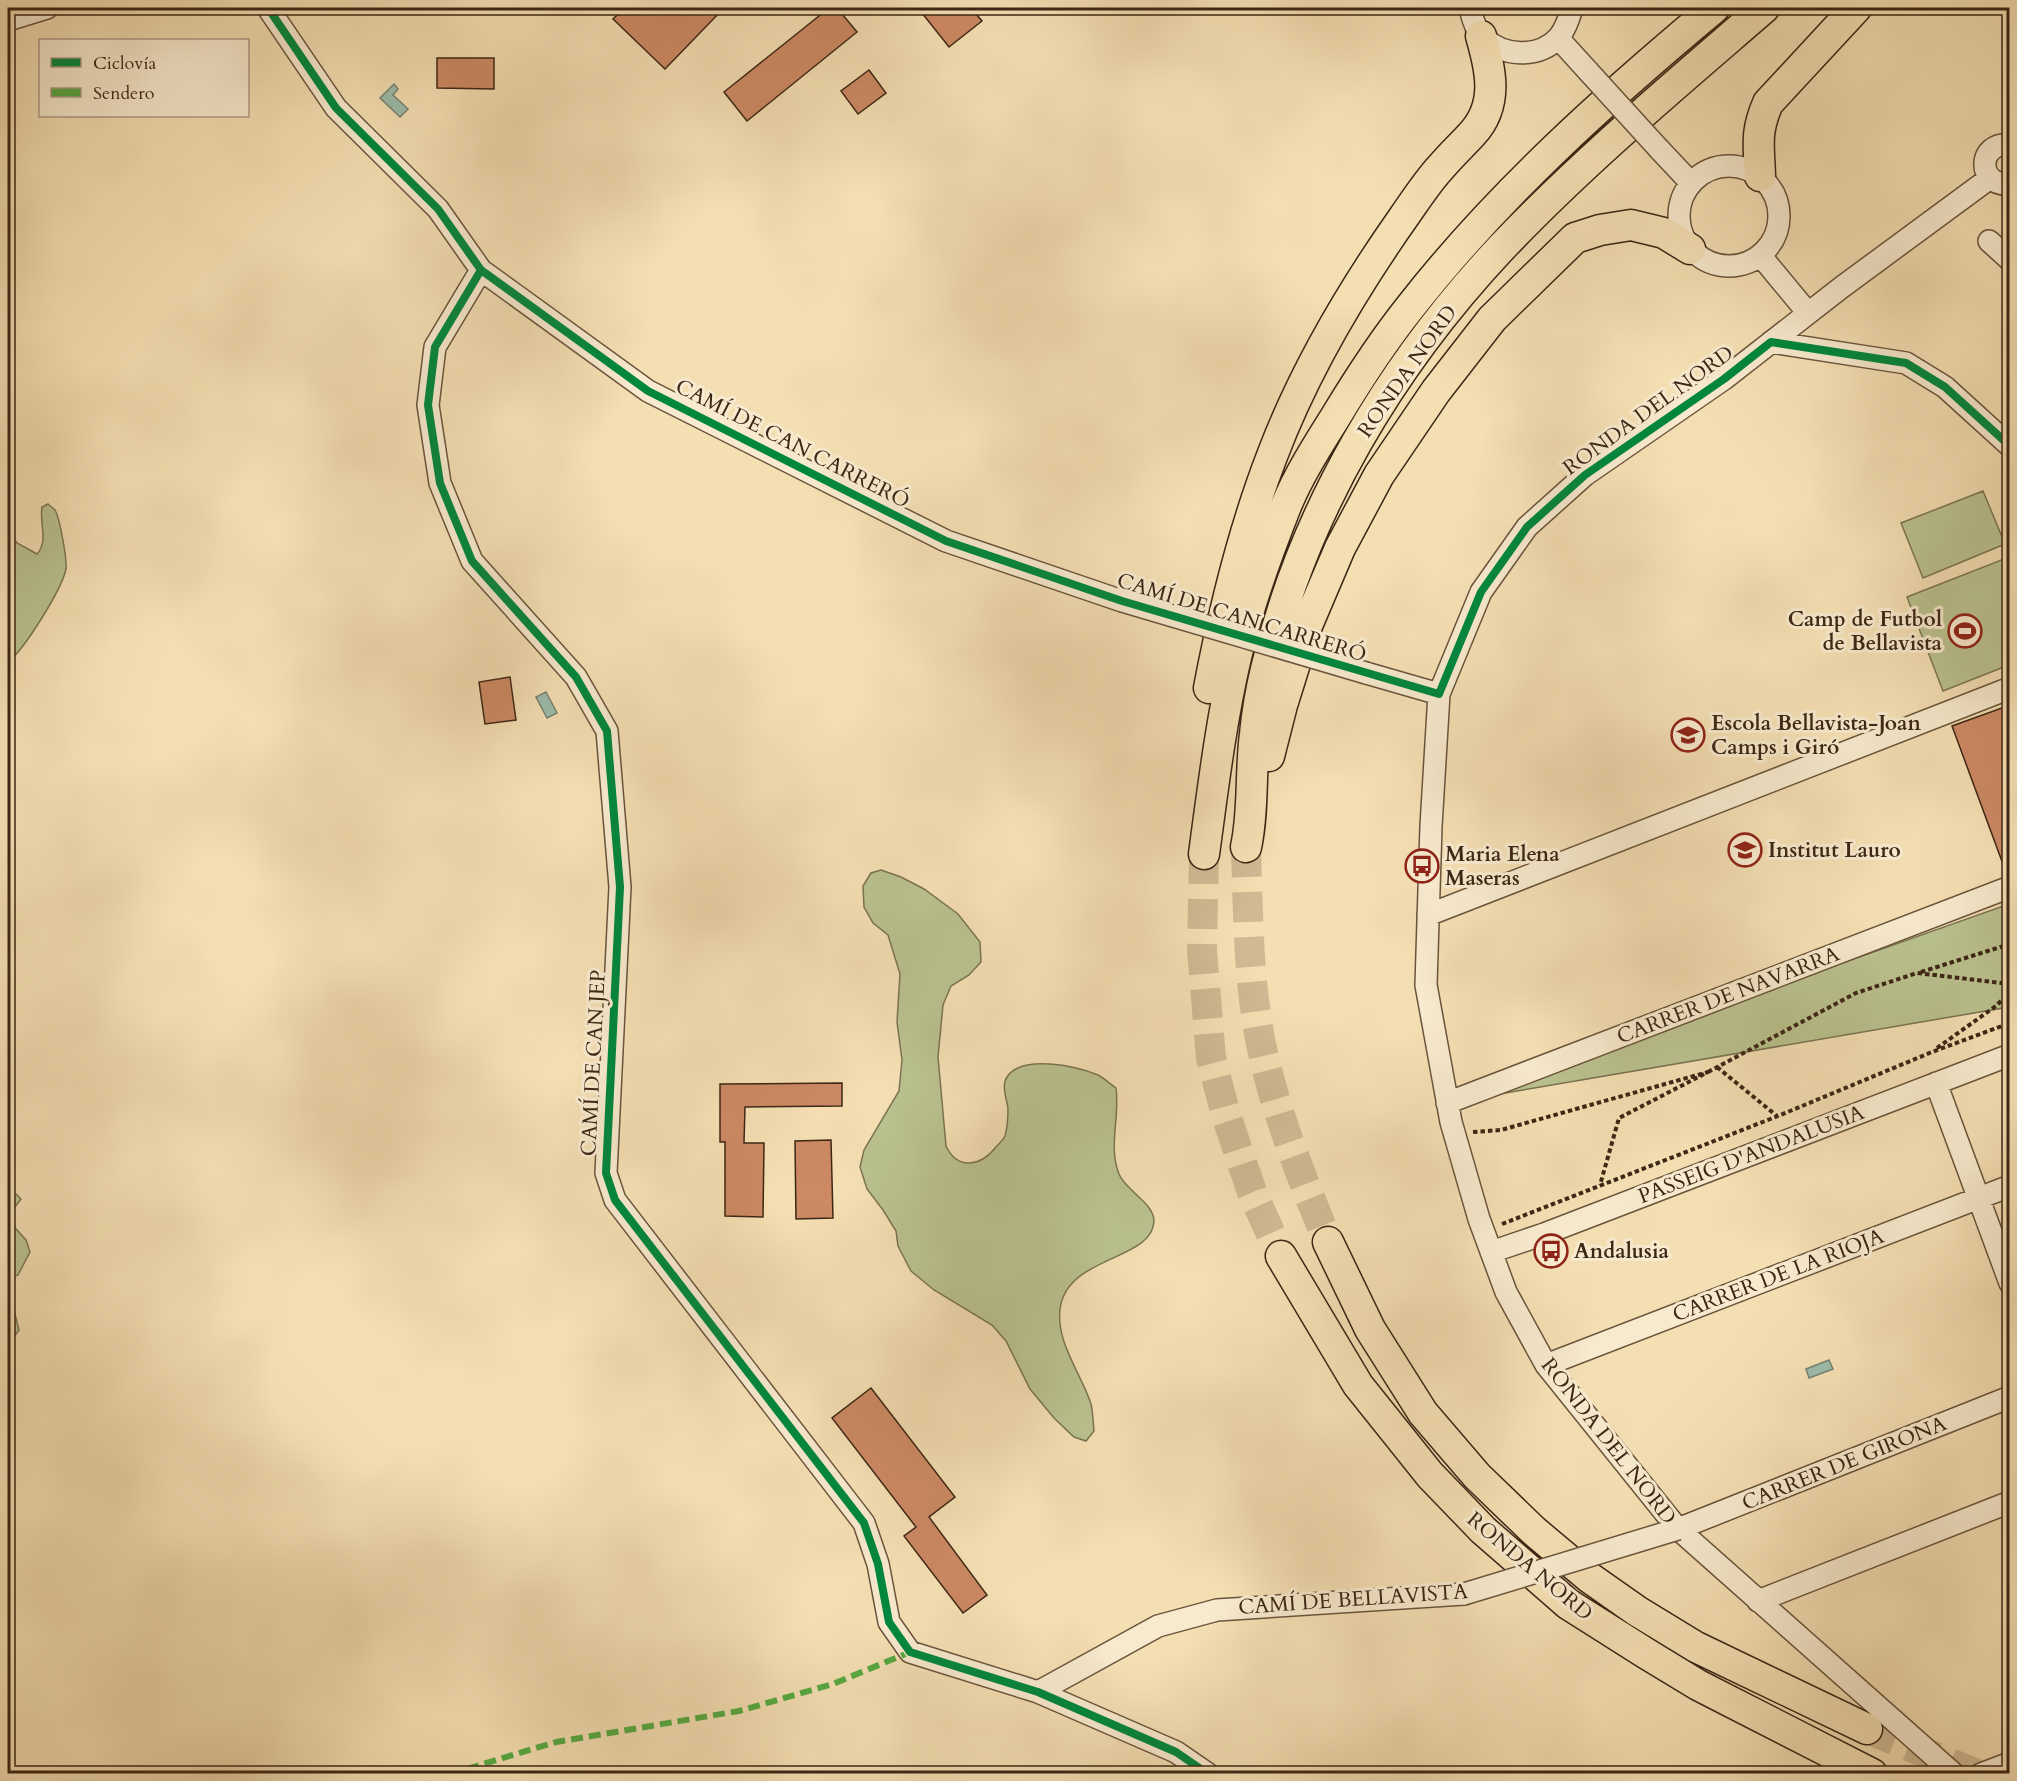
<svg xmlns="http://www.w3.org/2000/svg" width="2017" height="1781" viewBox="0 0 2017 1781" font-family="Cardo,serif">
	<rect width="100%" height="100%" fill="#f4dfb3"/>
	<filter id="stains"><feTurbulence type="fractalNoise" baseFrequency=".00333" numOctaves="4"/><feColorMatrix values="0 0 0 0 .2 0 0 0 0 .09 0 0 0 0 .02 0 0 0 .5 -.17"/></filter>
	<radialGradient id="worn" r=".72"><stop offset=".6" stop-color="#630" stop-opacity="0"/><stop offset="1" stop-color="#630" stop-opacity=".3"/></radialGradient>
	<!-- green -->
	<path fill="#bac28e" stroke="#7b7452" stroke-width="1.5" d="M1983,491L2005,544L1923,578L1901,523Z
		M48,504C50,506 53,508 55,510C60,519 67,559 66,569C62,589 24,650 8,662V530L17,543L37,554C49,541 39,523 42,507Z
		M2009,557V665L1943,691L1907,597Z
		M881,870L901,877L924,889L958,914L980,942L981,962L969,975L951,986L943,1005L938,1057L946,1146C958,1171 981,1166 996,1147C999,1144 1003,1140 1005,1136C1007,1129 1008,1116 1008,1109C1007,1099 1001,1086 1007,1077C1022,1054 1076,1066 1098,1075C1104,1078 1110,1084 1116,1088C1120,1117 1108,1147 1119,1174C1125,1190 1154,1203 1154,1221C1153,1261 1067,1255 1060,1309C1056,1343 1081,1373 1091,1404C1093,1412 1093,1422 1094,1431L1086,1441L1074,1437L1054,1418L1030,1389L1006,1341L992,1325L934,1290L911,1271L898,1246L896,1231L883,1210L867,1189L860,1167L864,1150L899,1091L902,1060L897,1022L900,974L888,935L873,923L864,907L863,886L871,873Z
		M2009,904V1007L1447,1103Z
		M8,1194H16L21,1199L8,1216Z
		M8,1220L26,1240L30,1252L18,1275L8,1279Z
		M8,1304L15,1314L19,1330L8,1345Z"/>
	<!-- water -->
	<path fill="#9cbdac" stroke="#768170" stroke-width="1.5" d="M394,84L398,89L393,95L408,109L400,117L380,98Z
		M546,692L557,713L547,718L536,697Z
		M1829,1360L1833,1369L1809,1378L1806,1369Z"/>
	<!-- building -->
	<path fill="#cc8964" stroke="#3c2615" stroke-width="1.5" d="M624,8H724L665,69L613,19Z
		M829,8H837L857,32L747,121L724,92Z
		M918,8H971L982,21L949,47Z
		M437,58H494V89L437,88Z
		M869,70L886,93L858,114L841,91Z
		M510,677L516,720L485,724L479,682Z
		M2010,705V875H2007L1952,726Z
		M842,1083V1106L745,1107L744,1143H764L763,1217L725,1216V1142H720V1084Z
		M831,1140L833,1218L796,1219L795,1141Z
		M871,1388L955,1497L929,1517L987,1595L963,1613L904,1536L916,1527L832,1418Z"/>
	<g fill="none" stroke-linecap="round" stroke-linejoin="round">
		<!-- highway-tunnel -->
		<path stroke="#cfba93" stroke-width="30" stroke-dasharray="30 15" stroke-linecap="butt" d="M1246,847C1248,911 1248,976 1260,1039C1274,1109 1301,1176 1328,1242
			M1204,854L1202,950L1211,1058L1226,1115L1252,1192L1281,1256
			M1867,1729L1977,1774"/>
		<defs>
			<path id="minor" d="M268,8L336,108L438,209L481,270L648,391L946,541L1122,601
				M1470,8C1472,18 1475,29 1483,37C1503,57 1539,59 1559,37C1566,28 1569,19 1572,8
				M8,20L47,8
				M1558,38L1588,71
				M2010,145C1977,141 1976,187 2010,184
				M1659,149L1691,183
				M1679 216a50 50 0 1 1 100 0a50 50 0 1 1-100 0Z
				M1989,241L2010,260
				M1760,255L1808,313
				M481,270L435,347L428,405L440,483L472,561L576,677L607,731L620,887L606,1173L615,1200L864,1523L878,1564L889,1622L910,1652L1038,1692L1176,1752L1208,1774
				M1771,342L1906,363L1945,387L2010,446
				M1366,673L1439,694
				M1428,915L2010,688
				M1936,1083L2010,1283
				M1447,1103L2010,887
				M1491,1252L1544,1234L2010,1055
				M1546,1365L2010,1186
				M1678,1529L2010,1397
				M1758,1601L2010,1502
				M1038,1692L1158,1626L1217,1610L1464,1594
				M1954,1774L1678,1529L1546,1365L1506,1292L1479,1219L1451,1122L1426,985L1431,826L1439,694L1481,592L1527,527L1585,475L1724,379L1842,287L1990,178
				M1981,1774L2010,1763"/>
			<path id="highway" d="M1760,176C1759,145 1755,133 1768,103L1856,8
				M1209,688C1224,609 1243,531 1272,456C1304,371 1351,292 1403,218C1415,201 1427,182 1441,167C1451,155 1462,145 1472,134C1499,105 1491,70 1481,36
				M1269,756L1282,705L1306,628L1340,548L1379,475L1436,391L1492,319L1575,238L1600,230L1631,225L1664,233L1690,249
				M1246,847C1254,810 1250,772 1255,734C1257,713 1261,690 1266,669C1304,510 1391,365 1502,247C1583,162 1675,85 1764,8
				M1204,854C1213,788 1221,721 1236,657C1248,606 1267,554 1286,506C1298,476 1319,443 1336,416C1359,378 1383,341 1411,306C1498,195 1606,98 1714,8
				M1328,1242L1370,1329L1423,1413L1477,1476L1534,1531L1590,1578L1637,1611L1696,1647L1867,1729
				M1281,1256L1358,1385L1430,1475L1483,1530L1568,1604L1647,1654L1698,1685L1872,1774"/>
		</defs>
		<!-- minor casing -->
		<use href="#minor" stroke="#6a543c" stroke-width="24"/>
		<!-- highway casing -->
		<use href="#highway" stroke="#3c2615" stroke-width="33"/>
		<!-- path -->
		<path stroke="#3c2615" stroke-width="4" stroke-dasharray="4.5 3" stroke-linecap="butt" d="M1921,972L2010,944
			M1937,1048L1996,1006L2010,992
			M1717,1067L1777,1116
			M1708,1072L1856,993L1917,973L2010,984
			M1473,1132L1501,1130L1708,1072L1619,1118L1600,1185
			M1502,1224L1778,1116L1932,1052L2010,1023"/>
		<!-- minor -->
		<use href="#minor" stroke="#f8eace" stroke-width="21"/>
		<!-- highway -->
		<use href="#highway" stroke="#f4dfb3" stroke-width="30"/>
		<defs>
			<path id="minor-bridge" d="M1588,71L1659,149
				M1122,601L1366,673
				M1464,1594L1678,1529"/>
		</defs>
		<!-- minor-bridge casing -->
		<use href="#minor-bridge" stroke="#6a543c" stroke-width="24" stroke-linecap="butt"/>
		<!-- minor-bridge -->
		<use href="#minor-bridge" stroke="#f8eace" stroke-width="21"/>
		<!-- quiet -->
		<path stroke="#55aa42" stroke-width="6" stroke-dasharray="12 6" stroke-linecap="butt" d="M450,1774L556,1742L739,1711L833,1684L910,1652"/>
		<defs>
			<path id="cycleway" d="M268,8L336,108L438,209L481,270L648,391L946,541L1122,601L1439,694L1481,592L1527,527L1585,475L1724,379L1771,342L1906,363L1945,387L2010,446
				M481,270L435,347L428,405L440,483L472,561L576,677L607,731L620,887L606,1173L615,1200L864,1523L878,1564L889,1622L910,1652L1038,1692L1176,1752L1208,1774"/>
		</defs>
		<!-- cycleway casing -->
		<use href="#cycleway" stroke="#f8eace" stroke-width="11"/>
		<!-- cycleway -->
		<use href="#cycleway" stroke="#00873e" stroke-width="8"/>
	</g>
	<!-- icons -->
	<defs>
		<symbol id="stadium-ring" viewBox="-11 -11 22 22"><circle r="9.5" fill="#f8eace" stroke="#8f2418" stroke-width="1.5"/><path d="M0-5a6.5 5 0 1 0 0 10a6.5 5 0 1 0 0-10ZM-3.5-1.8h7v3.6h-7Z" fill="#8f2418"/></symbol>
		<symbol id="school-ring" viewBox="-11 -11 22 22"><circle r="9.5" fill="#f8eace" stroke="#8f2418" stroke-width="1.5"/><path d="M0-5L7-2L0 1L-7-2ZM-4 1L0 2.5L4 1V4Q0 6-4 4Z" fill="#8f2418"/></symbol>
		<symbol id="bus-ring" viewBox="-11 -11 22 22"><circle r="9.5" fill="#f8eace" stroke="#8f2418" stroke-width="1.5"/><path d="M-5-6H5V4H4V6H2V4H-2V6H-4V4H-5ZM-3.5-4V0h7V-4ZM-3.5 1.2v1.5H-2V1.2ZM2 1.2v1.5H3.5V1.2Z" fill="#8f2418"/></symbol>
	</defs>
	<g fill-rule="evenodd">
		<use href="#stadium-ring" x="1946" y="612" width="38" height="38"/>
		<use href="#school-ring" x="1669" y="716" width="38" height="38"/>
		<use href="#school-ring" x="1726" y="831" width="38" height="38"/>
		<use href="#bus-ring" x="1403" y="847" width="38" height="38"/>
		<use href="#bus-ring" x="1532" y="1232" width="38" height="38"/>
	</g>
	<g text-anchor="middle" stroke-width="6" stroke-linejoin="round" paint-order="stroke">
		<!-- street labels -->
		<g font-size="21" fill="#3c2615" stroke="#f8eace">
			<text transform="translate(1407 371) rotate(-55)" y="7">RONDA NORD</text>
			<text transform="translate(1648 410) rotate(-36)" y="7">RONDA DEL NORD</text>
			<text transform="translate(792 443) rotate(27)" y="7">CAMÍ DE CAN CARRERÓ</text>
			<text transform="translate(1241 617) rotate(17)" y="7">CAMÍ DE CAN CARRERÓ</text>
			<text transform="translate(1728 995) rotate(-21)" y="7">CARRER DE NAVARRA</text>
			<text transform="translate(593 1063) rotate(-87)" y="7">CAMÍ DE CAN JEP</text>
			<text transform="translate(1751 1154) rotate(-21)" y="7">PASSEIG D'ANDALUSIA</text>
			<text transform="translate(1778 1275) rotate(-21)" y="7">CARRER DE LA RIOJA</text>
			<text transform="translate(1609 1441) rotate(52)" y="7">RONDA DEL NORD</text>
			<text transform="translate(1844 1463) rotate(-22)" y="7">CARRER DE GIRONA</text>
			<text transform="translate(1530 1566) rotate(40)" y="7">RONDA NORD</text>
			<text transform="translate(1353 1599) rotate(-4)" y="7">CAMÍ DE BELLAVISTA</text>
		</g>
		<!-- poi labels -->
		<g font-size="21" font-weight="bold" fill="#3c2615" stroke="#f8eace" text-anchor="start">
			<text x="1942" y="626" text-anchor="end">Camp de Futbol<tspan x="1942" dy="24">de Bellavista</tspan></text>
			<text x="1711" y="730">Escola Bellavista-Joan<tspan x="1711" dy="24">Camps i Giró</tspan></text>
			<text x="1768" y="857">Institut Lauro</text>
			<text x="1445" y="861">Maria Elena<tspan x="1445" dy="24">Maseras</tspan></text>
			<text x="1574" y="1258">Andalusia</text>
		</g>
	</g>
	<!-- margin -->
	<rect width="2017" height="1781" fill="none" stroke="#f4dfb3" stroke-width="30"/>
	<rect x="9" y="9" width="1999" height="1763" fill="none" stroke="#3c2615" stroke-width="3"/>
	<rect x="15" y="15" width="1987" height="1751" fill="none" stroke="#3c2615" stroke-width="1.5"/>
	<!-- legend -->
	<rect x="39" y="39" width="210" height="78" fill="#f8eace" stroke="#ad9c84" stroke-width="1.5"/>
	<rect x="51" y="58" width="30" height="9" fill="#00873e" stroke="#ad9c84" stroke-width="1.5"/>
	<text x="93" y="69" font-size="18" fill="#3c2615">Ciclovía</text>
	<rect x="51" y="88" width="30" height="9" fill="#55aa42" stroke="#ad9c84" stroke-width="1.5"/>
	<text x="93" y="99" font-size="18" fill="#3c2615">Sendero</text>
	<rect width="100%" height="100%" filter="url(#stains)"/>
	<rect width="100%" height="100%" fill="url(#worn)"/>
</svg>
